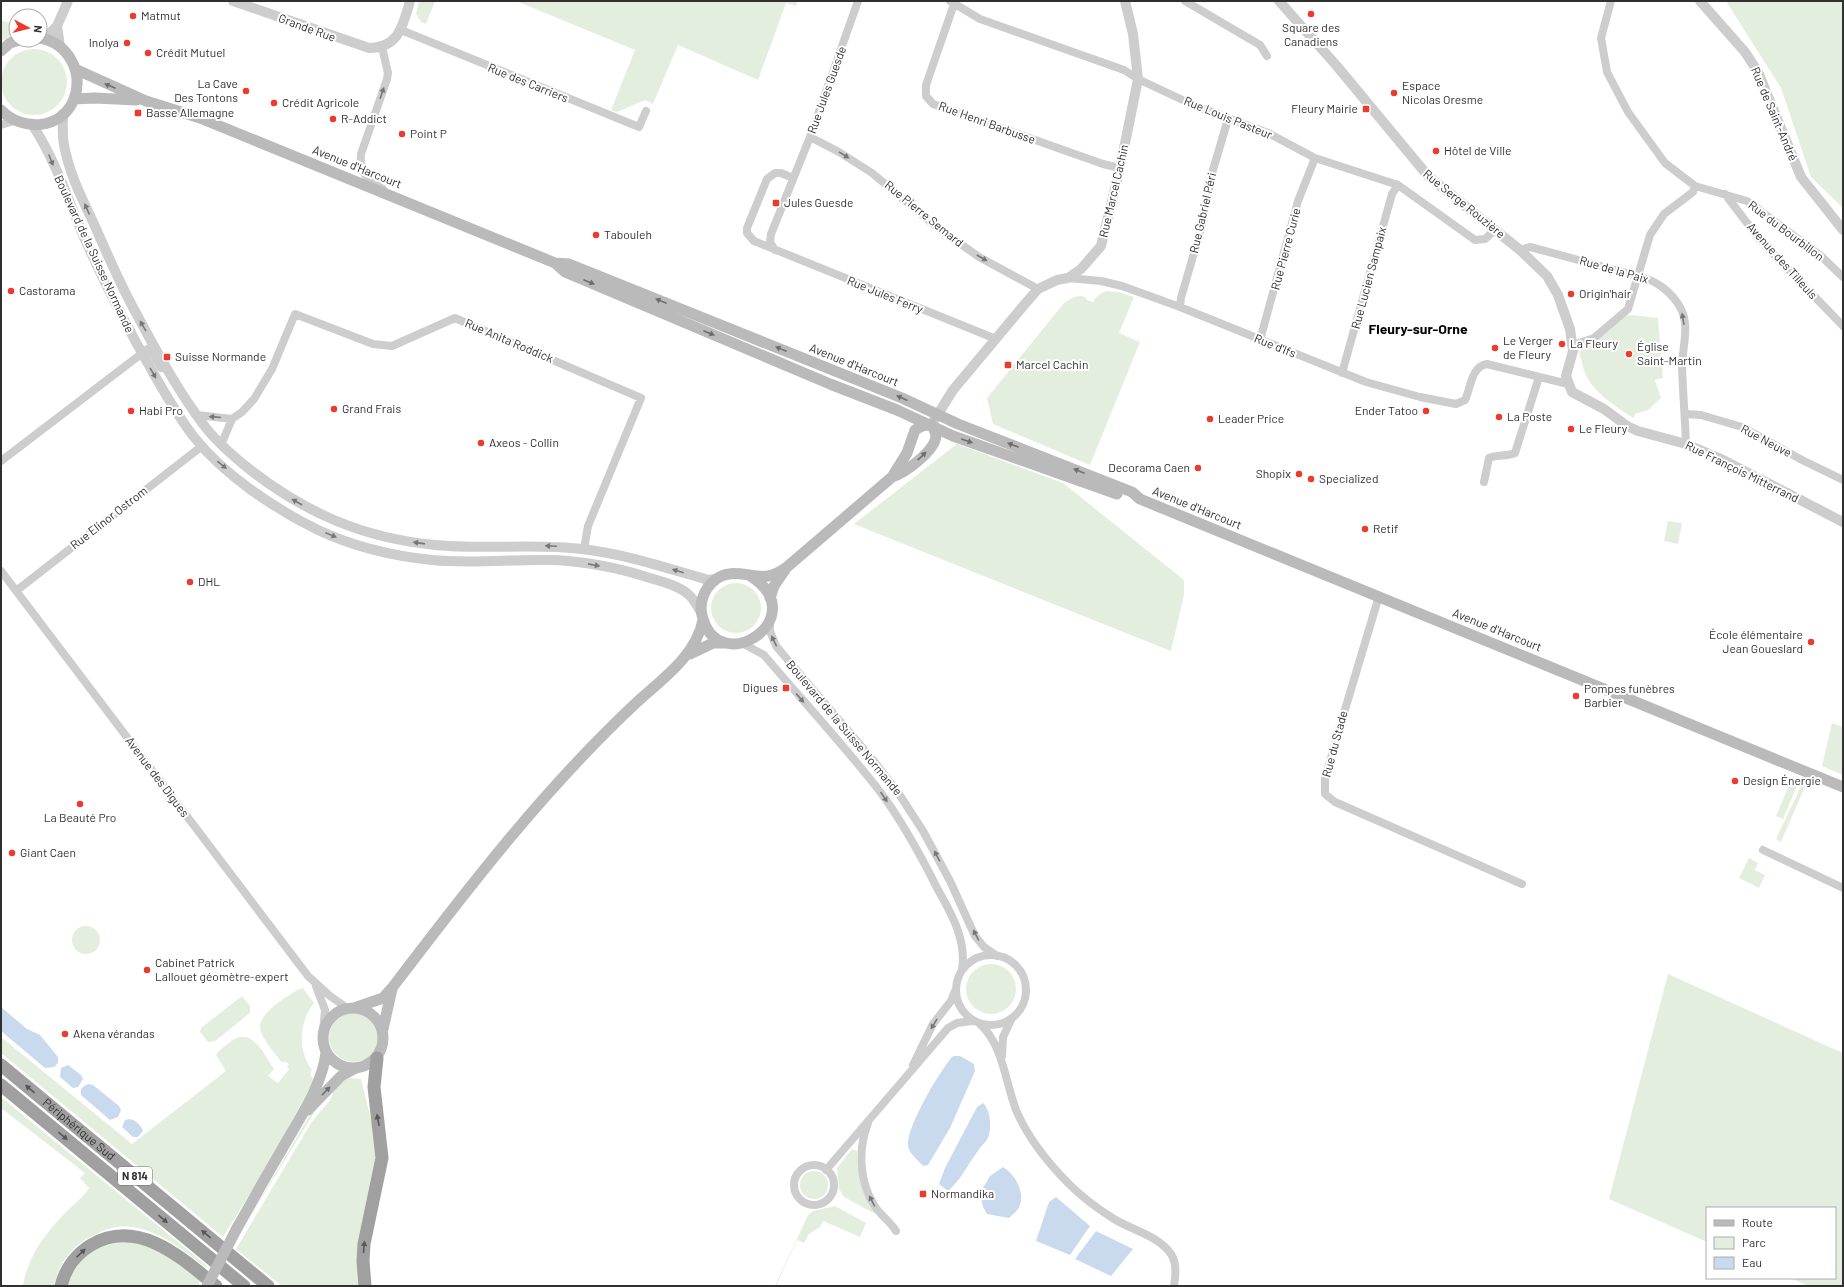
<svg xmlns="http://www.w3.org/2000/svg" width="1844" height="1287" viewBox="0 0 1844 1287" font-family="Barlow,sans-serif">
	<rect width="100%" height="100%" fill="#fff"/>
	<!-- green -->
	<path fill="#e4eede" d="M419,1H435L426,24L421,22L416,14Z
		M516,1H798L796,6L786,3L758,80L678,45L653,104L645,100L617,112L611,110L635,50Z
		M1726,1H1843V208L1811,177L1781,88Z
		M1,20L16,25V34L1,41Z
		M1 82a33 33 0 1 1 66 0a33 33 0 1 1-66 0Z
		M1106,291L1118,292L1134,297L1119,333L1140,342L1090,465L993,424L987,398L1064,303C1071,299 1077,294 1085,297L1087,300L1093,302L1097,296Z
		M1632,315L1658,318L1663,378L1655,380L1661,398L1648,410L1635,414L1634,418L1630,416C1614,405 1590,390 1584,370C1582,364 1581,358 1579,352L1624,316Z
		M957,444L1063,483L1184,580V595L1171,651L854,524Z
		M1668,521L1682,523L1678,544L1664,541Z
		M711 608a25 25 0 1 1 50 0a25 25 0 1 1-50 0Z
		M1832,723L1843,727V775L1822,766Z
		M1792,778L1799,781L1783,819L1776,816Z
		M1803,782L1806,784L1781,842L1776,839Z
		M1749,858L1758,863L1755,870L1765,875L1759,888L1739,878Z
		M72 940a14 14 0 1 1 28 0a14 14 0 1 1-28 0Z
		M966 989a25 25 0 1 1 50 0a25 25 0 1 1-50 0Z
		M1668,974L1843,1053V1286H1809L1790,1278H1835V1208H1707V1242L1609,1199Z
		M303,988L314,1003C299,1023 297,1049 312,1070L310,1075L314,1080L269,1163L223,1237L1,1053V1037L132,1144L226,1071L216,1055C220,1049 225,1046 230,1042C252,1025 263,1053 274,1069L268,1076L278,1083L289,1069L287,1067L289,1064L284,1061L282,1063C276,1054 265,1043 261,1032C254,1015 285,998 297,990Z
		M242,996L250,1006V1013L215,1041L208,1042L200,1032L201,1028Z
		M329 1037a25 25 0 1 1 50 0a25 25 0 1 1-50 0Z
		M350,1078L361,1079L376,1140L377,1160L360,1286H282L236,1249L311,1123C316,1116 331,1101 333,1094L331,1091L344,1080Z
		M1,1097L207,1266L206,1268C180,1246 141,1216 105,1230C99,1232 94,1236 88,1238C70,1248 58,1266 54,1286H23C28,1254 48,1230 70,1208C77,1202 84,1196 89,1188L80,1178L85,1173L1,1108Z
		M315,1106L317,1108L248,1220Z
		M852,1149L857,1151V1163L861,1185L875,1214L844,1197L839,1189L837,1168Z
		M800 1185a14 14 0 1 1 28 0a14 14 0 1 1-28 0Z
		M835,1206L866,1223L860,1237L823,1221L820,1227L809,1234L804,1243L797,1240L776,1286H775L808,1215L813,1211Z
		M130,1241L154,1247L200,1278L199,1286H66C84,1251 91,1246 130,1241Z"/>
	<!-- water -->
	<path fill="#c9daee" d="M1,1007L27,1029L40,1035L58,1057V1063L54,1067L45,1068L1,1031Z
		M953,1056H960L974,1064L975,1071L950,1128L928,1165L923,1166C919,1161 910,1154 908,1147C905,1129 940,1070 953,1056Z
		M68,1065L81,1075L83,1079L78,1087L73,1088L60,1077L61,1068Z
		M89,1084L93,1085L119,1106L121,1110L118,1117L110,1120L81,1095C80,1088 83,1086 89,1084Z
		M983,1103C991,1111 991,1125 989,1135C988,1140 983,1144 980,1148C969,1162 962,1179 948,1191L939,1184L945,1168L977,1107Z
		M129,1119C136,1120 140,1124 143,1131L138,1137H133L122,1127L125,1120Z
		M1003,1167C1015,1174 1027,1194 1018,1209C1016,1212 1012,1215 1009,1218L987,1214L983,1207L980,1193L990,1176Z
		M1056,1197L1090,1226L1070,1255L1036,1241L1049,1202Z
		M1096,1231L1133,1249L1111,1276L1075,1259Z"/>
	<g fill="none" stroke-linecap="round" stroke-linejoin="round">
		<!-- minor -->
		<path stroke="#cdcdcd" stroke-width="8" d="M950,1L980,19L1124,70L1138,79L1191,104L1268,133L1315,158L1398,185L1475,240L1485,239L1495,230
			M1185,1L1260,45L1267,56
			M1611,1L1601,38L1607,72L1628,112L1665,163L1695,186L1747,201L1821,256L1843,277
			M954,4L926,85V96L933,104L1103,164L1120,168
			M401,30L639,127L646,111
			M382,47L388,73L387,79L361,154C359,175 367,178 383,189
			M1,125L14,121
			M810,137L839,152L872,173L934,225L979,257L1038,289
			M793,178L781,173H775L767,179L747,228V233L754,241L996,339
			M1725,194L1760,240L1843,326
			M775,250L770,242L771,234L810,137L858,1
			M1520,250L1530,247L1534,248L1641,277C1657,281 1673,293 1681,309C1690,326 1682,349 1682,367C1683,393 1685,419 1686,444
			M1068,278L1101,281L1122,286L1180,307L1366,382L1420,397L1456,404L1465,400C1471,387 1471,367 1487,364L1568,384
			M1180,307L1181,298L1202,225L1213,170L1228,119
			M1260,340L1298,201L1315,158
			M1573,351L1579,343L1594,338L1628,309L1650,235L1664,214L1693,192L1695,186
			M1342,373L1392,194L1398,185
			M1685,414L1701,415L1742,427L1802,460L1843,480
			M197,415L232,419
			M221,445L232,419L242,412L254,399L272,369L295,314L373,344L392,346L455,318L641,398L588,526L584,549
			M1,461L149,348L161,368
			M1484,482L1489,458C1498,454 1506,457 1515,453L1539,377
			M1,571L308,976L330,996L347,1008
			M16,591L202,446
			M1379,596L1341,723L1325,779V794L1335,802L1522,884
			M770,620V631L776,646L873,760L899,794L923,831L950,881L975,936L984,947L997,956
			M742,643L764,655C802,700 842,743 878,789C901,819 920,854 937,888C951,913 967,940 962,970
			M1763,850L1843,888
			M956 990a35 35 0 1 1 70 0a35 35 0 1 1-70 0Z
			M316,986L325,1010L323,1032
			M980,1024C1003,1045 1005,1081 1016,1110C1028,1138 1047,1162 1069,1184C1082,1197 1098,1209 1114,1219C1132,1230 1159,1236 1171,1254C1177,1263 1176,1275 1174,1286
			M1002,1056L1003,1037L1011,1020
			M913,1065L933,1024L951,1001L955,991
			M868,1123C858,1149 859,1181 874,1205C880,1215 890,1221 896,1231
			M794 1185a20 20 0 1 1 40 0a20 20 0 1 1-40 0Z
			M826,1170L948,1028L957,1023L972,1021"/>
		<!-- tertiary -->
		<path stroke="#cdcdcd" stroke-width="10" d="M233,1L369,48C399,48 403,25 410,1
			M1279,1L1336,65L1428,176L1520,250L1547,276L1558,295L1570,329L1573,351L1566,376L1572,392L1604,409L1627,426L1638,431L1686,444L1719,458L1843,522
			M1700,1L1745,52L1758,72L1801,177L1843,230
			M57,26L60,46
			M45,39L57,26L68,1
			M63,114C63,124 62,135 64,145C69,173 82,199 94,224C107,254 120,284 136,313C157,352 179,393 206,428C218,443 233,456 248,468C305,513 363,538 435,545C484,550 533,543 582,549C625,554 667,568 708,580L716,579
			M33,126C55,159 68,200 84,237C105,285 129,331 155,376C167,397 179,418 194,437C224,475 275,509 318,530C354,547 393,556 432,560C472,564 511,559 551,560C584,561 619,568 650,578C662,582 678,585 688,594C694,599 697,606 701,612
			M933,422L953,390L1024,305L1038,289L1057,280L1068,278L1081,269L1101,246L1120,168L1138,79L1133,34L1125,1"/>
		<!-- secondary -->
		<path stroke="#bababa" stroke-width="11" d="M1,51L10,43L19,40
			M75,69L146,101L200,118L555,263L565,272L830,384L897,410L953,436L1117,494
			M74,99L95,98L137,100
			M1,110C22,132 62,130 74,99C84,72 68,43 40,38
			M555,263L569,264L902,398L958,424L1132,492L1140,499L1843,787
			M892,477L907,453L915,430L922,426L932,424
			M749,575C817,617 717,682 702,615C699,602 704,589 715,580C731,567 749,578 768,576C775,575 781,571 787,567L892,477C905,473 935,451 936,436C936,433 933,428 932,424
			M770,598L774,586L785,570
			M690,654L713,643H726
			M357,1007L383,998L392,988C468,888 544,789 636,703C662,679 696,656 703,620
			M323 1038a30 30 0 1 1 60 0a30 30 0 1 1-60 0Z
			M383,1029L392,989
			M308,1110L341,1076L356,1068
			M237,1228C252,1202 266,1176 281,1151C297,1122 323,1085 326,1052"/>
		<!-- trunk -->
		<g stroke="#a0a0a0" stroke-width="13">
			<path id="s1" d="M1,1065L268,1286"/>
			<path d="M1,1085L244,1286"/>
			<path d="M61,1286C65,1269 76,1254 91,1245C138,1217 182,1258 216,1286"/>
			<path d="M365,1286L363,1261L364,1244L382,1158L374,1087L377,1058"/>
		</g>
		<!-- secondary-bridge -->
		<path stroke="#bababa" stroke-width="11" d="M207,1286L237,1228"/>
	</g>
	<!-- one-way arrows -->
	<defs><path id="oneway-solid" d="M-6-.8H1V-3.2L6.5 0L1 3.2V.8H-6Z"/></defs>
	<g fill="#6e6e6e">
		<use href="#oneway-solid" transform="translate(110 86) rotate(-157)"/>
		<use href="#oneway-solid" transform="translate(589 282) rotate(23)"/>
		<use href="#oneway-solid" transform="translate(661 301) rotate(-158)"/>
		<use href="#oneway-solid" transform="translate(709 333) rotate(23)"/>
		<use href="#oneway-solid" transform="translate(781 349) rotate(-158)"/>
		<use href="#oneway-solid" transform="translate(902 398) rotate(-156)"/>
		<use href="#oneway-solid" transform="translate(967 441) rotate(19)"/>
		<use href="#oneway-solid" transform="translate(1013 445) rotate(-159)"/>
		<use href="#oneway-solid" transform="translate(922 456) rotate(-44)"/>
		<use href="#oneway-solid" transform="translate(1079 471) rotate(-158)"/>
		<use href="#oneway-solid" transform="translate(326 1091) rotate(-46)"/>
	</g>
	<g fill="#777">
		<use href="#oneway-solid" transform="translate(382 93) rotate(-71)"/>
		<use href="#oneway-solid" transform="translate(844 155) rotate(32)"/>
		<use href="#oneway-solid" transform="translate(51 160) rotate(68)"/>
		<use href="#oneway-solid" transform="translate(87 209) rotate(-114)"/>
		<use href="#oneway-solid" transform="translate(982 258) rotate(30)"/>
		<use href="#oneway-solid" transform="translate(1683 319) rotate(-100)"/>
		<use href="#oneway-solid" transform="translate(143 326) rotate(-120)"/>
		<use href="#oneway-solid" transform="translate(153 373) rotate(60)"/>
		<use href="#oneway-solid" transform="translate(215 417) rotate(-175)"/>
		<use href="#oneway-solid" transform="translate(222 465) rotate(39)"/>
		<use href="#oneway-solid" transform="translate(297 502) rotate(-150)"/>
		<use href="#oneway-solid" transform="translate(331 535) rotate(22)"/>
		<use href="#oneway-solid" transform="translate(419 543) rotate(-172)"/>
		<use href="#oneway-solid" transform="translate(551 546) rotate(-177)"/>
		<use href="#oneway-solid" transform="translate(594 565) rotate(11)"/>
		<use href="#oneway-solid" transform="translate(678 571) rotate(-164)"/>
		<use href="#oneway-solid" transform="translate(774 641) rotate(-116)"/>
		<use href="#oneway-solid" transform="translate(800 698) rotate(49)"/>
		<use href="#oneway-solid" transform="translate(884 797) rotate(56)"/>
		<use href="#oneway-solid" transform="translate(937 856) rotate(-118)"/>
		<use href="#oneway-solid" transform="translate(976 935) rotate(-117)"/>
		<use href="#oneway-solid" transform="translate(934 1024) rotate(121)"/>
		<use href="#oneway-solid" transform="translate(872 1201) rotate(-118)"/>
	</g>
	<g fill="#575757">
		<use href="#oneway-solid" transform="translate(30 1089) rotate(-140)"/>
		<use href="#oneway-solid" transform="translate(378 1120) rotate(-101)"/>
		<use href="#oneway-solid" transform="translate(63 1136) rotate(40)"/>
		<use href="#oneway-solid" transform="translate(163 1219) rotate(40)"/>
		<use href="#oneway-solid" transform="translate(206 1234) rotate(-140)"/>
		<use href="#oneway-solid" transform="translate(364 1247) rotate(-85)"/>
		<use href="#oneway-solid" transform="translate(81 1253) rotate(-43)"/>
	</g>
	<!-- markers -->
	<g fill="#ee3a2c" stroke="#fff" stroke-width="1.5">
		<circle cx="1311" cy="14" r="4"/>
		<circle cx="133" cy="16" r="4"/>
		<circle cx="127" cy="43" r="4"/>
		<circle cx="148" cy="53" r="4"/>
		<circle cx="246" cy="91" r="4"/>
		<circle cx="1394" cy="93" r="4"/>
		<circle cx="274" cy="103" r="4"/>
		<rect x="1362" y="105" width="8" height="8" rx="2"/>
		<rect x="134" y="109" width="8" height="8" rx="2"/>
		<circle cx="333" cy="119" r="4"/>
		<circle cx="402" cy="134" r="4"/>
		<circle cx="1436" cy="151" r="4"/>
		<rect x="772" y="199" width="8" height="8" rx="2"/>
		<circle cx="596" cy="235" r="4"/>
		<circle cx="11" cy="291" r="4"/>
		<circle cx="1571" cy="294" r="4"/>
		<circle cx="1562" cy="344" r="4"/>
		<circle cx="1495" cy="348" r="4"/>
		<circle cx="1629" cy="354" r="4"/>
		<rect x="163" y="353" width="8" height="8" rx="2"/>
		<rect x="1004" y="361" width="8" height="8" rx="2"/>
		<circle cx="334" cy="409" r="4"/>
		<circle cx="131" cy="411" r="4"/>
		<circle cx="1426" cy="411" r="4"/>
		<circle cx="1499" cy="417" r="4"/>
		<circle cx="1210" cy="419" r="4"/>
		<circle cx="1571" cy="429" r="4"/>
		<circle cx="481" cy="443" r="4"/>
		<circle cx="1198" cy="468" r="4"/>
		<circle cx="1299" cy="474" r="4"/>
		<circle cx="1311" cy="479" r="4"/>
		<circle cx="1365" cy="529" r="4"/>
		<circle cx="190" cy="582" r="4"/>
		<circle cx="1811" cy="642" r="4"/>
		<rect x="782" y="684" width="8" height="8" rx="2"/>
		<circle cx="1576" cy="696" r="4"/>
		<circle cx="1735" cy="781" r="4"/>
		<circle cx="80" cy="804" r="4"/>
		<circle cx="12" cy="853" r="4"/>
		<circle cx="147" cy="970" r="4"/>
		<circle cx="65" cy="1034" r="4"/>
		<rect x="919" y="1190" width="8" height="8" rx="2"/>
	</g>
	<g text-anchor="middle" stroke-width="4" stroke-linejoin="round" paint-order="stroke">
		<!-- shield labels -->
		<rect fill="#fff" stroke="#6e6e6e" stroke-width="1" x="118" y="1167" width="34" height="18" rx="3"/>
		<g font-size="11" font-weight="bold" fill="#303030">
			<text x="135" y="1180">N 814</text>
		</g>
		<!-- poi labels -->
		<g font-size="12" fill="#303030" stroke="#fff" text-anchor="start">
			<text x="141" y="20">Matmut</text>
			<text x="1311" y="32" text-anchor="middle">Square des<tspan x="1311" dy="14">Canadiens</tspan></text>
			<text x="119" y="47" text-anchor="end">Inolya</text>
			<text x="156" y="57">Crédit Mutuel</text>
			<text x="238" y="88" text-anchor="end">La Cave<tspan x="238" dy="14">Des Tontons</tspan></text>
			<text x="1402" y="90">Espace<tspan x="1402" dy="14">Nicolas Oresme</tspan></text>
			<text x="282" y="107">Crédit Agricole</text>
			<text x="1358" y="113" text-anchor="end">Fleury Mairie</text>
			<text x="146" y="117">Basse Allemagne</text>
			<text x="341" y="123">R-Addict</text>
			<text x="410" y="138">Point P</text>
			<text x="1444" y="155">Hôtel de Ville</text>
			<text x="784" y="207">Jules Guesde</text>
			<text x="604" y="239">Tabouleh</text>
			<text x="19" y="295">Castorama</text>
			<text x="1579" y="298">Origin'hair</text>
			<text x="1503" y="345">Le Verger<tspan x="1503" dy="14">de Fleury</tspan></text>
			<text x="1570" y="348">La Fleury</text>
			<text x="1637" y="351">Église<tspan x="1637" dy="14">Saint-Martin</tspan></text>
			<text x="175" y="361">Suisse Normande</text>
			<text x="1016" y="369">Marcel Cachin</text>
			<text x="342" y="413">Grand Frais</text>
			<text x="139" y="415">Habi Pro</text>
			<text x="1418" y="415" text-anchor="end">Ender Tatoo</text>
			<text x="1507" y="421">La Poste</text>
			<text x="1218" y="423">Leader Price</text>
			<text x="1579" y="433">Le Fleury</text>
			<text x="489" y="447">Axeos - Collin</text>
			<text x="1190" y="472" text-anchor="end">Decorama Caen</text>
			<text x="1291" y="478" text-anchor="end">Shopix</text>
			<text x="1319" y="483">Specialized</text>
			<text x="1373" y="533">Retif</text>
			<text x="198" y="586">DHL</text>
			<text x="1803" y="639" text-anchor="end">École élémentaire<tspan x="1803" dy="14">Jean Goueslard</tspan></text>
			<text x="778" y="692" text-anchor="end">Digues</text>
			<text x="1584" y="693">Pompes funèbres<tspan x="1584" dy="14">Barbier</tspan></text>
			<text x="1743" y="785">Design Énergie</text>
			<text x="80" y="822" text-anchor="middle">La Beauté Pro</text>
			<text x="20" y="857">Giant Caen</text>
			<text x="155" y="967">Cabinet Patrick<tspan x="155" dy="14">Lallouet géomètre-expert</tspan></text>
			<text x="73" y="1038">Akena vérandas</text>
			<text x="931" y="1198">Normandika</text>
		</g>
		<!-- street labels -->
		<g font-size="12" fill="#303030" stroke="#fff">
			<text transform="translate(307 28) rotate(20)" y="4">Grande Rue</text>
			<text transform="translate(528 83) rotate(22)" y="4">Rue des Carriers</text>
			<text transform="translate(827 90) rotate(-70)" y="4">Rue Jules Guesde</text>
			<text transform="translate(1774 114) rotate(67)" y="4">Rue de Saint-André</text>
			<text transform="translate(1228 118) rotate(22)" y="4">Rue Louis Pasteur</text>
			<text transform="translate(987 123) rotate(20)" y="4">Rue Henri Barbusse</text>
			<text transform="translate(357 167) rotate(22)" y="4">Avenue d'Harcourt</text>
			<text transform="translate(1114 191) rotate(-77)" y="4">Rue Marcel Cachin</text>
			<text transform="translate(1464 204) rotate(39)" y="4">Rue Serge Rouzière</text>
			<text transform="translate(1203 213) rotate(-77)" y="4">Rue Gabriel Péri</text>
			<text transform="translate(924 214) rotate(39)" y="4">Rue Pierre Semard</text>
			<text transform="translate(1786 231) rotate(37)" y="4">Rue du Bourbillon</text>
			<text transform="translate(1286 249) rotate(-75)" y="4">Rue Pierre Curie</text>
			<text transform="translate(94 254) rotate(65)" y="4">Boulevard de la Suisse Normande</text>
			<text transform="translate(1782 261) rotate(48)" y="4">Avenue des Tilleuls</text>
			<text transform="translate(1614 270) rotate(16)" y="4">Rue de la Paix</text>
			<text transform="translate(1369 278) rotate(-75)" y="4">Rue Lucien Sampaix</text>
			<text transform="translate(885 295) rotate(22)" y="4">Rue Jules Ferry</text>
			<text transform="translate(509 341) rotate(23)" y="4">Rue Anita Roddick</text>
			<text transform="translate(1275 346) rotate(22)" y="4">Rue d'Ifs</text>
			<text transform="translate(854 365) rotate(22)" y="4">Avenue d'Harcourt</text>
			<text transform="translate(1766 441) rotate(28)" y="4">Rue Neuve</text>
			<text transform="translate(1742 472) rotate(26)" y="4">Rue François Mitterrand</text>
			<text transform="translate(1197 508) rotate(22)" y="4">Avenue d'Harcourt</text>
			<text transform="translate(109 518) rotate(-38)" y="4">Rue Elinor Ostrom</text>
			<text transform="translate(1497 630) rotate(22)" y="4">Avenue d'Harcourt</text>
			<text transform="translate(844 728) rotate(50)" y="4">Boulevard de la Suisse Normande</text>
			<text transform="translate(1335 744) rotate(-75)" y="4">Rue du Stade</text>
			<text transform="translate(157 777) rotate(53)" y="4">Avenue des Digues</text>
			<text dy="4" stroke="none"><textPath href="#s1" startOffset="101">Périphérique Sud</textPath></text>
		</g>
		<!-- quarter labels -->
		<g font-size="14" font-weight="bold" fill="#000" stroke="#fff">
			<text x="1418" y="334">Fleury-sur-Orne</text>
		</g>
	</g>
	<!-- border -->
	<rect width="1844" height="1287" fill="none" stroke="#303030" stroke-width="4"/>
	<!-- legend -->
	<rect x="1706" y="1207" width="130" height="72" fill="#ffffff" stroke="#acacac"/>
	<rect x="1714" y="1220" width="20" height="6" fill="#bababa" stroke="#acacac"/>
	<text x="1742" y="1227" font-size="12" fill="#303030">Route</text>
	<rect x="1714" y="1237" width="20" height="12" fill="#e4eede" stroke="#acacac"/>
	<text x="1742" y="1247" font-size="12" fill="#303030">Parc</text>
	<rect x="1714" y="1257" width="20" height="12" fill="#c9daee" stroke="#acacac"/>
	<text x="1742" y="1267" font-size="12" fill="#303030">Eau</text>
	<!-- north arrow -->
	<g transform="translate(28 28) rotate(97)"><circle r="19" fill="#ffffff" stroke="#acacac"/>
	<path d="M0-3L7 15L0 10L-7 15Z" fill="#ee3a2c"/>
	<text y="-6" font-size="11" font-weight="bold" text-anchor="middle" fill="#303030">N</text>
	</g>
</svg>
